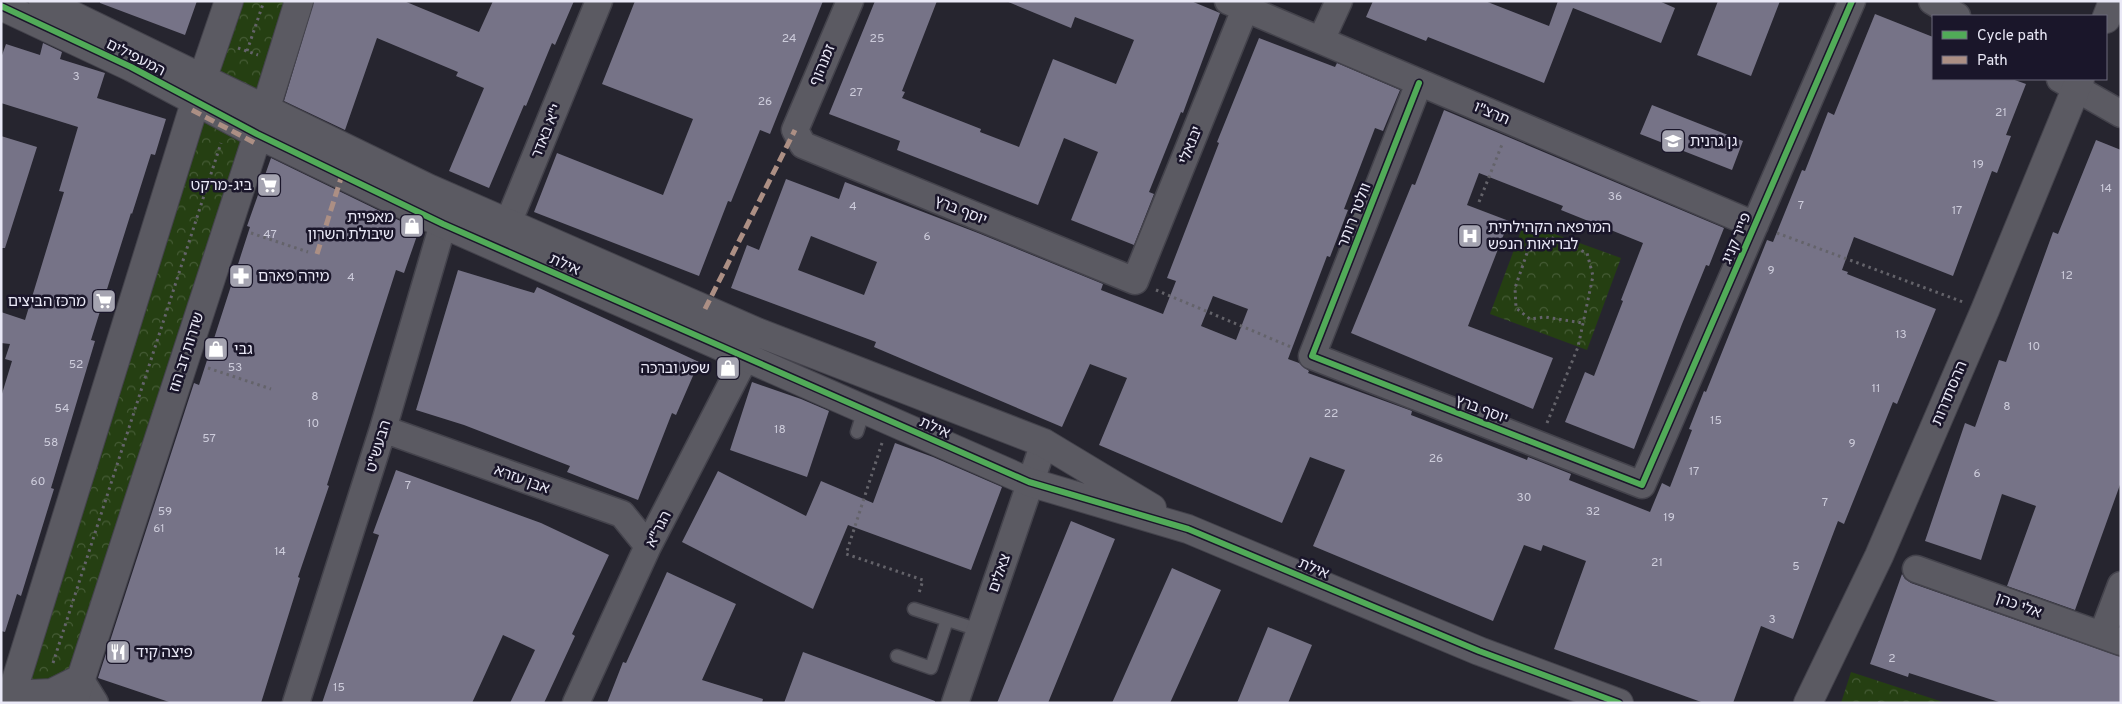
<svg xmlns="http://www.w3.org/2000/svg" width="2122" height="704" viewBox="0 0 2122 704" font-family="Overpass,'Noto Sans Hebrew',sans-serif">
	<defs>
		<pattern id="park-crowns" width="20" height="18" patternUnits="userSpaceOnUse" patternTransform="scale(1.25)"><rect width="20" height="18" fill="#253f12"/><path d="M2 6a3 3 0 1 1 6 0M12 15a3 3 0 1 1 6 0" fill="none" stroke="#455b35"/></pattern>
	</defs>
	<rect width="100%" height="100%" fill="#26252f"/>
	<!-- park -->
	<path fill="url(#park-crowns)" d="M229,1H299L265,110L202,80Z
		M195,102L257,134L80,679L11,695Z
		M1524,223L1621,258L1587,350L1490,314Z
		M1851,672L1946,703H1841Z"/>
	<!-- building -->
	<path fill="#767387" fill-rule="evenodd" d="M100,1H197L185,35L100,3Z
		M314,1H404L479,32L493,1H574L555,45L552,43L526,106L524,105L489,188L449,171L484,88L456,76L458,72L377,38L345,130L284,101Z
		M635,1H823L770,134L760,130L731,202L728,201L699,276L534,212L557,153L663,195L693,119L602,84Z
		M875,1H937L902,91L905,92L902,98L981,129L980,132L1019,147L1053,59L1116,84L1134,40L1075,17L1071,28L1006,1H1191L1220,13L1183,113L1181,112L1149,192L1154,194L1134,245L1071,220L1098,152L1064,138L1038,205L897,150L900,141L829,114Z
		M1373,1H1485L1549,26L1558,1H1659L1675,8L1661,43L1573,8L1544,83L1428,37L1426,41L1366,17Z
		M1718,1H1780L1751,76L1697,55Z
		M1875,14L1933,37V79H2012L2026,84L2006,135L2011,136L1997,173L1992,171L1953,276L1854,237L1842,270L1848,272L1847,274L1936,309L1897,404L1893,402L1844,524L1838,521L1793,639L1761,626L1733,703H1704L1554,649L1586,561L1543,545L1541,551L1524,545L1493,621L1313,546L1345,470L1310,457L1282,523L1099,445L1127,378L1090,364L1062,427L874,347L876,342L731,288L747,245L759,250L786,179L839,199L845,182L978,233L1103,284L1101,290L1163,314L1176,281L1167,278L1219,143L1217,142L1259,38L1335,67L1337,63L1400,90L1383,131L1375,128L1344,209L1348,210L1330,257L1327,256L1288,359L1299,363L1309,371L1308,373L1412,411L1411,415L1527,460L1528,457L1571,474L1569,480L1650,512L1662,483L1670,487L1692,430L1689,429L1704,391L1706,392L1767,240L1773,242L1802,170L1805,171L1828,112L1834,115ZM811,236L877,262L864,295L798,270ZM1213,296L1248,309L1236,340L1201,326Z
		M43,43L62,52L60,59L105,73L97,98L166,119L155,155L151,154L132,214L131,213L91,340L95,341L51,488L54,489L21,596L17,594L5,632L1,631V397L12,361L5,359L10,344L1,343V312L25,320L64,192L59,191L78,127L1,103V58L6,44L40,55Z
		M1652,105L1743,141L1732,170L1640,134Z
		M1444,110L1724,228L1709,266L1706,265L1682,324L1634,449L1565,422L1585,372L1594,376L1623,301L1621,300L1643,243L1561,210L1563,206L1479,173L1467,205L1509,221L1468,326L1553,358L1533,409L1351,333L1412,184L1415,185Z
		M1,136L37,147L5,248H1Z
		M2096,140L2121,150V482L2075,610L2007,586L2036,506L2002,494L1981,560L1925,541L1965,423L1975,427L1999,360L2006,362L2053,232L2058,234Z
		M271,158L419,230L404,273L396,270L327,485L329,486L298,577L300,578L261,703H172L98,678L194,383L199,385L250,227L247,226Z
		M458,270L534,293L537,287L699,362L676,415L672,413L638,500L567,472L570,466L464,425L416,410Z
		M752,382L801,399L829,411L807,477L730,450Z
		M895,443L933,457L1002,487L971,570L848,525L813,609L682,542L718,471L806,516L821,481L873,503Z
		M396,470L541,523L609,555L572,634L575,636L544,703H510L535,650L503,635L472,703H322L379,535L373,533Z
		M1071,521L1115,539L1048,703H997Z
		M1172,568L1221,590L1170,703H1112Z
		M667,572L736,604L702,680L763,699L762,703H607L623,662L626,663Z
		M1902,574L1905,579L1911,583L2121,657V703H2002L1909,673L1908,677L1870,664Z
		M1268,627L1312,645L1288,703H1237Z
		M803,652L935,701V703H784Z"/>
	<g fill="none" stroke-linecap="round" stroke-linejoin="round">
		<defs>
			<path id="service" d="M857,432L864,410
				M914,609L979,630
				M897,656L931,668L947,620"/>
			<path id="minor" d="M850,1L795,130L803,145L1135,281L1245,9
				M1228,1L1755,225
				M1932,1L1957,16
				M1321,40L1339,1
				M2060,79L2121,114
				M1419,83L1312,356L1642,485L1852,1
				M517,243L508,223L599,1
				M383,429L622,514L648,546
				M1916,569L2121,642
				M2102,635L2121,585
				M80,679L95,703
				M296,703L383,429L443,224L435,205
				M576,703L648,546L745,358
				M955,703L1044,443"/>
			<path id="tertiary" d="M43,1L428,188L757,332L1044,443L1152,508
				M1,6L131,67L257,134L443,224L1029,482L1188,529L1479,651L1619,703
				M2106,19L2113,1
				M11,695L52,693L80,679
				M9,703L202,80L229,1
				M73,703L255,143L299,1
				M1808,703L1879,556L1985,310L2080,79"/>
		</defs>
		<!-- service casing -->
		<use href="#service" stroke="#44434c" stroke-width="15"/>
		<!-- minor casing -->
		<use href="#minor" stroke="#44434c" stroke-width="29"/>
		<!-- tertiary casing -->
		<use href="#tertiary" stroke="#44434c" stroke-width="30"/>
		<!-- path -->
		<path stroke="#64636a" stroke-width="3" stroke-dasharray="2.5 4" stroke-linecap="butt" d="M238,48L258,55
			M247,51L264,1
			M1479,202L1503,142
			M251,233L308,252
			M1777,233L1963,302
			M1156,290L1291,347
			M208,368L271,389
			M1547,423L1578,347L1593,276L1587,253L1550,237L1527,253L1515,288L1516,308L1530,319L1545,317L1583,323
			M882,443L846,554L923,580L919,593
			M53,663L221,143
			M1878,703H1882"/>
		<!-- service -->
		<use href="#service" stroke="#5b5a62" stroke-width="12"/>
		<!-- minor -->
		<use href="#minor" stroke="#5b5a62" stroke-width="26"/>
		<!-- tertiary -->
		<use href="#tertiary" stroke="#5b5a62" stroke-width="28"/>
		<!-- quiet -->
		<path stroke="#ac8f84" stroke-width="5" stroke-dasharray="10 5" stroke-linecap="butt" d="M192,110L255,143
			M317,254L342,175
			M705,309L795,130"/>
		<defs>
			<path id="cycleway" d="M1,6L131,67L257,134L443,224L1029,482L1188,529L1479,651L1619,703
				M1419,83L1312,356L1642,485L1852,1"/>
		</defs>
		<!-- cycleway casing -->
		<use href="#cycleway" stroke="#1a162a" stroke-width="9"/>
		<!-- cycleway -->
		<use href="#cycleway" stroke="#51ab58" stroke-width="6"/>
	</g>
	<!-- icons -->
	<defs>
		<symbol id="school-square" viewBox="-11 -11 22 22"><rect x="-9" y="-9" width="18" height="18" rx="4" fill="#a5a4b1" stroke="#1a162a"/><path d="M0-5L7-2L0 1L-7-2ZM-4 1L0 2.5L4 1V4Q0 6-4 4Z" fill="#fff"/></symbol>
		<symbol id="supermarket-square" viewBox="-11 -11 22 22"><rect x="-9" y="-9" width="18" height="18" rx="4" fill="#a5a4b1" stroke="#1a162a"/><path d="M-6-5.5h2.5l.6 2H6L4.5 2H-2.5L-4.4-4H-6ZM-1.5 3.2a1.3 1.3 0 1 0 .1 0ZM3 3.2a1.3 1.3 0 1 0 .1 0Z" fill="#fff"/></symbol>
		<symbol id="shop-square" viewBox="-11 -11 22 22"><rect x="-9" y="-9" width="18" height="18" rx="4" fill="#a5a4b1" stroke="#1a162a"/><path d="M-5-2.5h2.3a2.7 3.5 0 0 1 5.4 0H5L5.5 6h-11ZM-1.5-2.5h3a1.5 2.3 0 0 0-3 0Z" fill="#fff"/></symbol>
		<symbol id="hospital-square" viewBox="-11 -11 22 22"><rect x="-9" y="-9" width="18" height="18" rx="4" fill="#a5a4b1" stroke="#1a162a"/><path d="M-5-5h3v3.5h4V-5h3V5h-3V1.5h-4V5h-3Z" fill="#fff"/></symbol>
		<symbol id="pharmacy-square" viewBox="-11 -11 22 22"><rect x="-9" y="-9" width="18" height="18" rx="4" fill="#a5a4b1" stroke="#1a162a"/><path d="M-2-6h4v4h4v4h-4v4h-4v-4h-4v-4h4Z" fill="#fff"/></symbol>
		<symbol id="restaurant-square" viewBox="-11 -11 22 22"><rect x="-9" y="-9" width="18" height="18" rx="4" fill="#a5a4b1" stroke="#1a162a"/><path d="M-5-6h1v4h1v-4h1v4h1v-4h1v5L-1.5 .5V6h-2V.5L-5-1ZM5-6V6H3V1.5H1.5Q1.5-4 5-6Z" fill="#fff"/></symbol>
	</defs>
	<g fill-rule="evenodd">
		<use href="#school-square" x="1659" y="127" width="28" height="28"/>
		<use href="#supermarket-square" x="255" y="171" width="28" height="28"/>
		<use href="#shop-square" x="398" y="212" width="28" height="28"/>
		<use href="#hospital-square" x="1456" y="222" width="28" height="28"/>
		<use href="#pharmacy-square" x="227" y="262" width="28" height="28"/>
		<use href="#supermarket-square" x="90" y="287" width="28" height="28"/>
		<use href="#shop-square" x="202" y="335" width="28" height="28"/>
		<use href="#shop-square" x="714" y="354" width="28" height="28"/>
		<use href="#restaurant-square" x="104" y="638" width="28" height="28"/>
	</g>
	<g text-anchor="middle" stroke-width="5" stroke-linejoin="round" paint-order="stroke">
		<!-- number labels -->
		<g font-size="12" fill="#cdccdb">
			<text x="789" y="42">24</text>
			<text x="877" y="42">25</text>
			<text x="76" y="80">3</text>
			<text x="856" y="96">27</text>
			<text x="765" y="105">26</text>
			<text x="2001" y="116">21</text>
			<text x="1978" y="168">19</text>
			<text x="2106" y="192">14</text>
			<text x="1615" y="200">36</text>
			<text x="1801" y="209">7</text>
			<text x="853" y="210">4</text>
			<text x="1957" y="214">17</text>
			<text x="270" y="238">47</text>
			<text x="927" y="240">6</text>
			<text x="1771" y="274">9</text>
			<text x="2067" y="279">12</text>
			<text x="351" y="281">4</text>
			<text x="1901" y="338">13</text>
			<text x="2034" y="350">10</text>
			<text x="76" y="368">52</text>
			<text x="235" y="371">53</text>
			<text x="1876" y="392">11</text>
			<text x="315" y="400">8</text>
			<text x="2007" y="410">8</text>
			<text x="62" y="412">54</text>
			<text x="1331" y="417">22</text>
			<text x="1716" y="424">15</text>
			<text x="313" y="427">10</text>
			<text x="780" y="433">18</text>
			<text x="209" y="442">57</text>
			<text x="51" y="446">58</text>
			<text x="1852" y="447">9</text>
			<text x="1436" y="462">26</text>
			<text x="1694" y="475">17</text>
			<text x="1977" y="477">6</text>
			<text x="38" y="485">60</text>
			<text x="408" y="489">7</text>
			<text x="1524" y="501">30</text>
			<text x="1825" y="506">7</text>
			<text x="165" y="515">59</text>
			<text x="1593" y="515">32</text>
			<text x="1669" y="521">19</text>
			<text x="159" y="532">61</text>
			<text x="280" y="555">14</text>
			<text x="1657" y="566">21</text>
			<text x="1796" y="570">5</text>
			<text x="1772" y="623">3</text>
			<text x="1892" y="662">2</text>
			<text x="339" y="691">15</text>
		</g>
		<!-- street labels -->
		<g font-size="15" fill="#eae9f7" stroke="#1a162a">
			<text transform="translate(136 57) rotate(27)" y="5">המעפילים</text>
			<text transform="translate(822 65) rotate(-67)" y="5">זמנהוף</text>
			<text transform="translate(1492 113) rotate(23)" y="5">תרצ"ו</text>
			<text transform="translate(546 131) rotate(-68)" y="5">י"א באדר</text>
			<text transform="translate(1190 145) rotate(-68)" y="5">יבנאלי</text>
			<text transform="translate(961 210) rotate(22)" y="5">יוסף ברץ</text>
			<text transform="translate(1354 215) rotate(-69)" y="5">וולטר רותר</text>
			<text transform="translate(1736 238) rotate(-67)" y="5">פייר קניג</text>
			<text transform="translate(565 264) rotate(24)" y="5">אילת</text>
			<text transform="translate(186 352) rotate(-72)" y="5">שדרות דב הוז</text>
			<text transform="translate(1949 393) rotate(-67)" y="5">ההסתדרות</text>
			<text transform="translate(1482 409) rotate(21)" y="5">יוסף ברץ</text>
			<text transform="translate(935 427) rotate(24)" y="5">אילת</text>
			<text transform="translate(378 446) rotate(-73)" y="5">הבעש"ט</text>
			<text transform="translate(522 479) rotate(20)" y="5">אבן עזרא</text>
			<text transform="translate(658 529) rotate(-63)" y="5">הגר"א</text>
			<text transform="translate(1314 568) rotate(23)" y="5">אילת</text>
			<text transform="translate(999 573) rotate(-71)" y="5">צאלים</text>
			<text transform="translate(2019 605) rotate(20)" y="5">אלי כהן</text>
		</g>
		<!-- poi labels -->
		<g font-size="15" fill="#eae9f7" stroke="#1a162a" text-anchor="start">
			<text x="1690" y="146">גן גרנית</text>
			<text x="252" y="190" text-anchor="end">ביג-מרקט</text>
			<text x="394" y="222" text-anchor="end">מאפיית<tspan x="394" dy="17">שיבולת השרון</tspan></text>
			<text x="1488" y="232">המרפאה הקהילתית<tspan x="1488" dy="17">לבריאות הנפש</tspan></text>
			<text x="258" y="281">מירה פארם</text>
			<text x="86" y="306" text-anchor="end">מרכז הביצים</text>
			<text x="234" y="354">גבי</text>
			<text x="710" y="373" text-anchor="end">שפע וברכה</text>
			<text x="136" y="657">פיצה קיד</text>
		</g>
	</g>
	<!-- border -->
	<rect width="2122" height="704" fill="none" stroke="#eae9f7" stroke-width="5"/>
	<!-- legend -->
	<rect x="1932" y="15" width="175" height="65" fill="#1a162a" stroke="#6d6a7c"/>
	<rect x="1942" y="31" width="25" height="8" fill="#51ab58" stroke="#6d6a7c"/>
	<text x="1977" y="40" font-size="15" fill="#eae9f7">Cycle path</text>
	<rect x="1942" y="56" width="25" height="8" fill="#ac8f84" stroke="#6d6a7c"/>
	<text x="1977" y="65" font-size="15" fill="#eae9f7">Path</text>
</svg>
